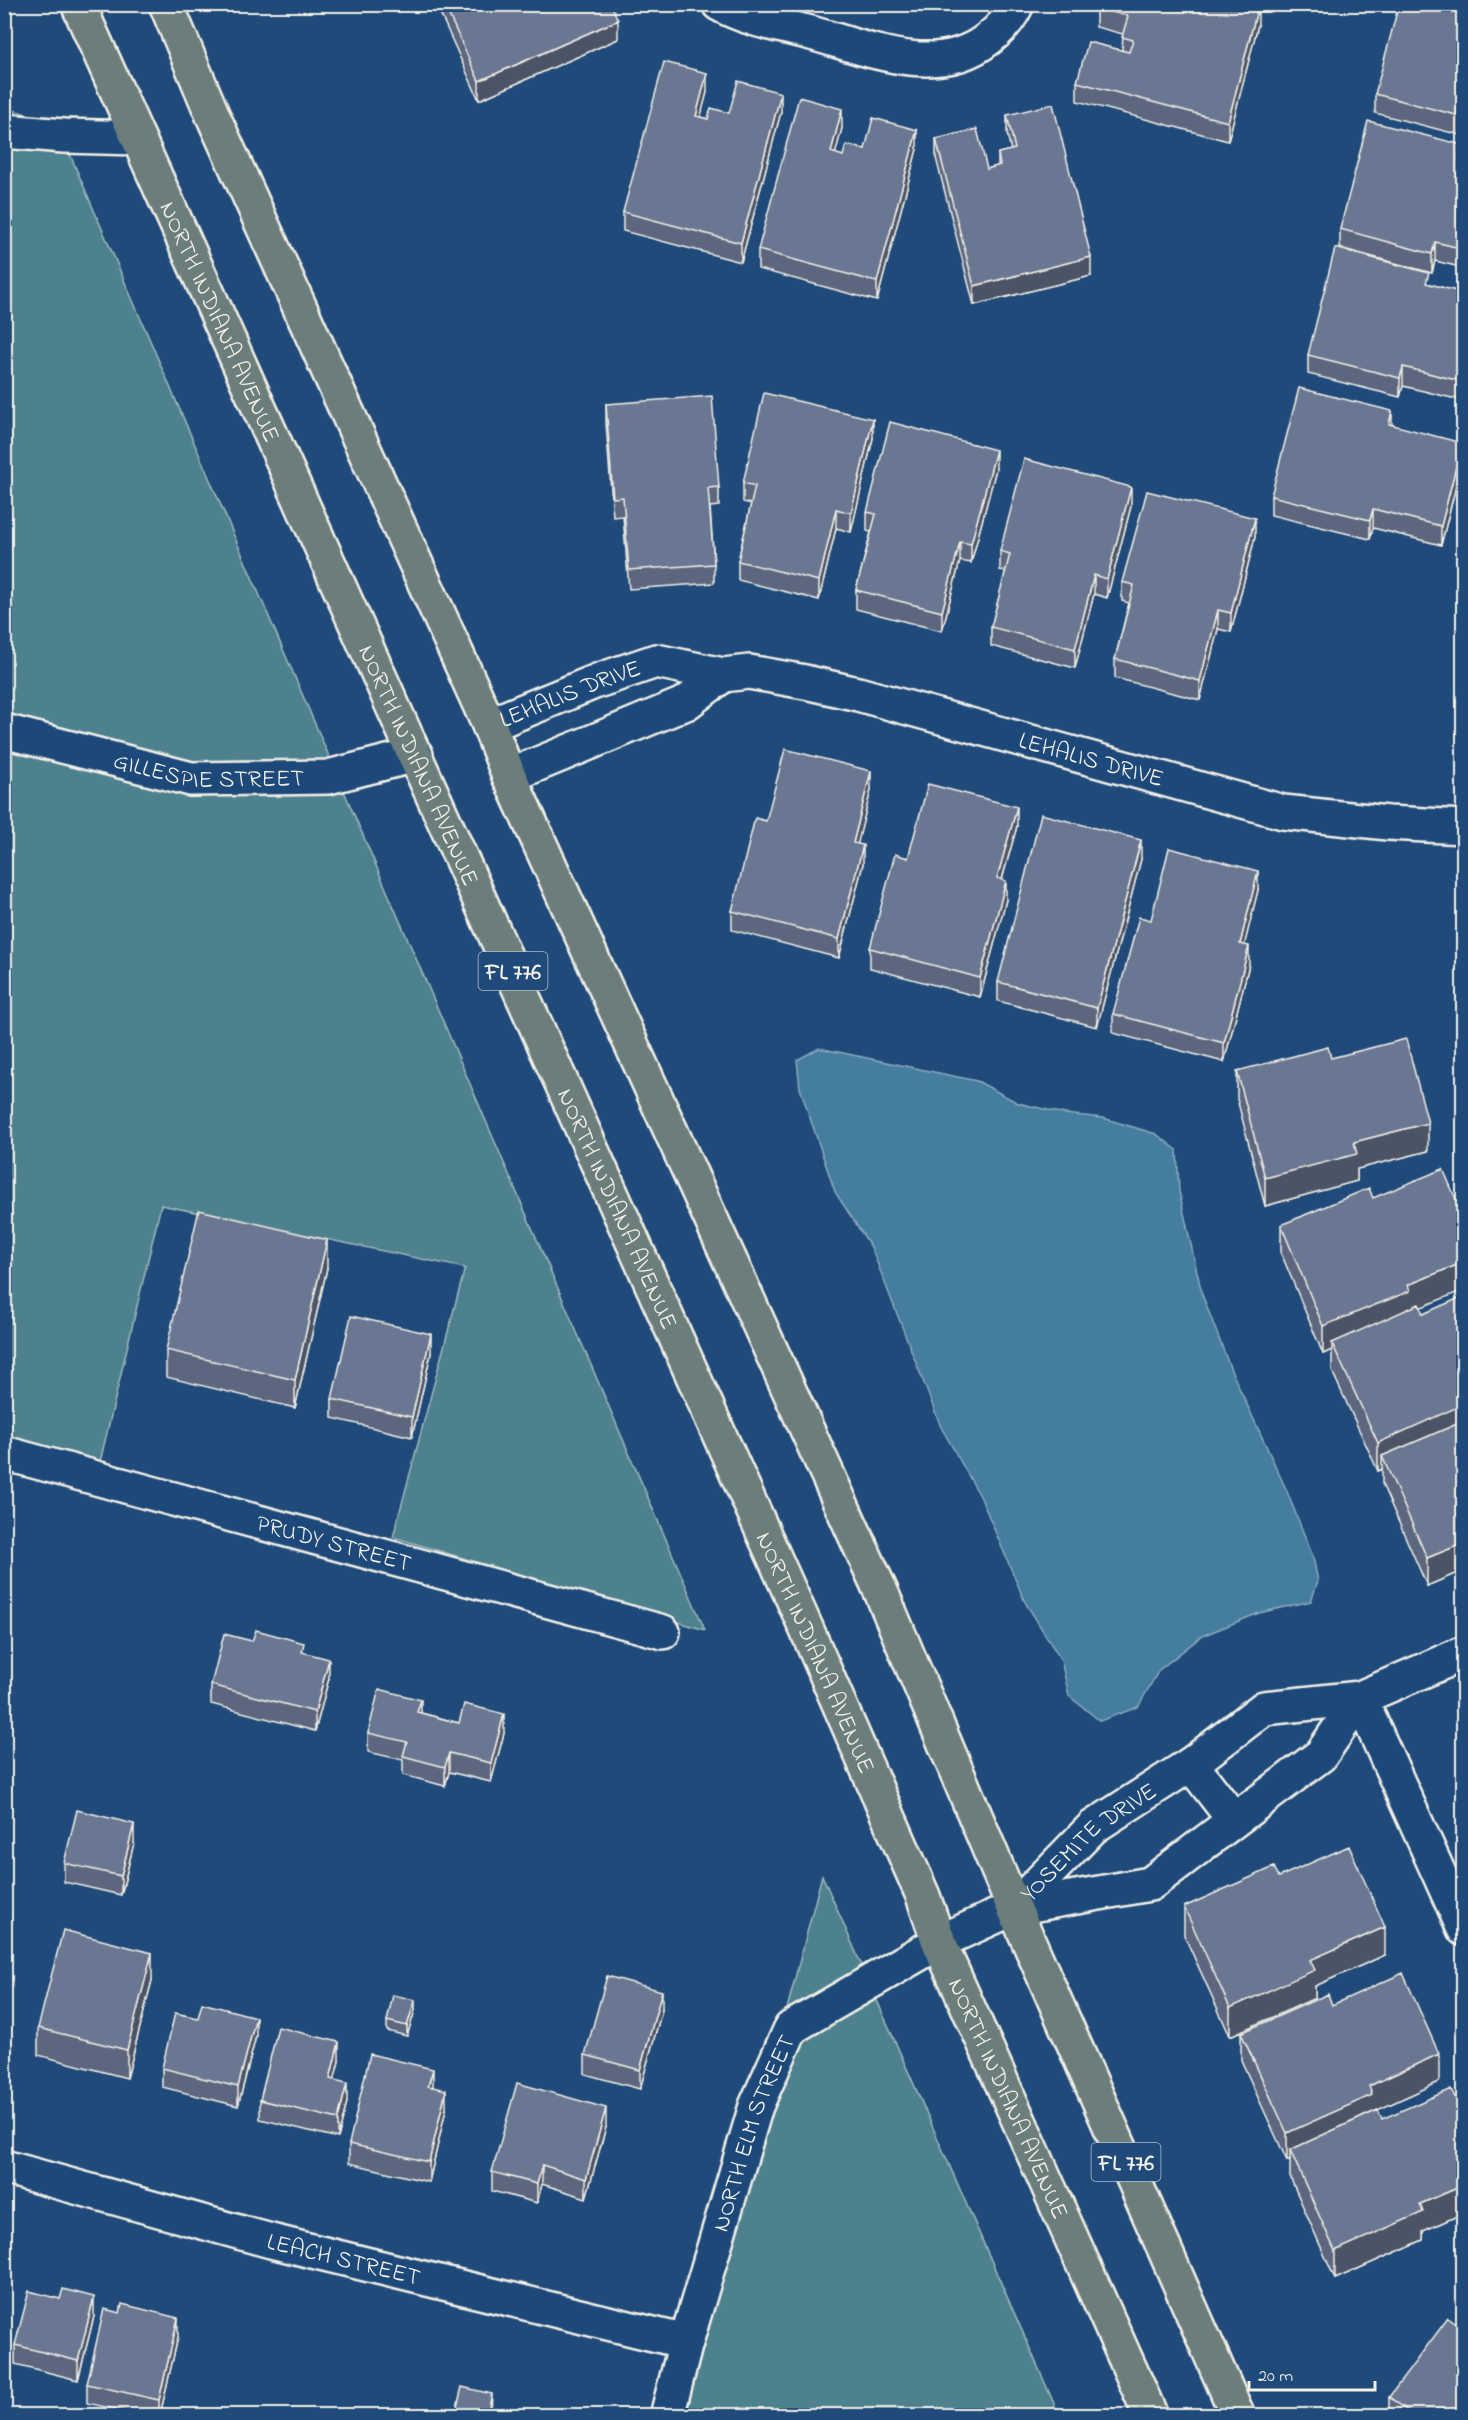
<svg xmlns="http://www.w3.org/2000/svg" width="1468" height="2420" viewBox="0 0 1468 2420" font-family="'Indie Flower',sans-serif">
	<rect width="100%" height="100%" fill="#1f4a7a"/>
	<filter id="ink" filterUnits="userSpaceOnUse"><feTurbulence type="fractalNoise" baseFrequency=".0167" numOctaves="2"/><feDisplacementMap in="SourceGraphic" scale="12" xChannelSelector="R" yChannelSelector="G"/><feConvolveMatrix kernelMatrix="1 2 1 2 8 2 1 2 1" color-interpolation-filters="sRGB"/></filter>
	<g filter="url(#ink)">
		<!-- green -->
		<path fill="#4e818e" stroke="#a1b9bb" stroke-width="1.5" d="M5,108L56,122L705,1630L393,1537L465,1268L161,1205L100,1462L5,1439Z
			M822,1875L1059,2415H681Z"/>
		<!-- water -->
		<path fill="#457d9f" stroke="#8babbc" stroke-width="1.5" d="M819,1048L977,1081L1018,1103L1065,1114L1103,1118L1156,1134L1177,1150L1179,1191L1202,1294L1231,1370L1286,1489L1313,1557L1318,1581L1311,1601L1259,1613L1202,1636L1159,1670L1138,1707L1100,1721L1069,1696L1061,1660L1025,1602L981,1498L941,1427L871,1247L835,1192L800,1088L797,1060Z"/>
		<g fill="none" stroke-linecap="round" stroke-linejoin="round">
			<defs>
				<g id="minor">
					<path d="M719,4C747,20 781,25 811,33C866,48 937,80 988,39C1000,30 1010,19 1017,4"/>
					<path d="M4,131L64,136L138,138"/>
					<path id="s1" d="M489,725L597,681L656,661L723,675L749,672L805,682L858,694L1283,812L1388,823L1464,827"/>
					<path id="s2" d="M4,731L191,779L328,777L416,755"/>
					<path d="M509,776L686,703L723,675"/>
					<path id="s3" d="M4,1453L663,1632"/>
					<path d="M1360,1698L1464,1929"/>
					<path d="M1191,1764L1234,1820"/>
					<path id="s4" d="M1014,1908L1093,1827L1191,1764L1264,1708L1360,1698L1464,1653"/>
					<path id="s5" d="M4,2167L271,2241L686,2342"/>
					<path id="s6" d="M667,2416L686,2342L756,2106L791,2028L939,1942L1014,1908L1150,1884L1321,1755L1360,1698"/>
				</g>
				<g id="primary">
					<path id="s7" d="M78,4L806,1628L923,1896L939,1942L1151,2416"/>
					<path d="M166,4L213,116L489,725L509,776L882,1594L1014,1908L1238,2416"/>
				</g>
			</defs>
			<!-- minor casing -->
			<use href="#minor" stroke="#f4f1e8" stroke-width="38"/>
			<!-- primary casing -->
			<use href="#primary" stroke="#f4f1e8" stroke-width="38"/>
			<!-- minor -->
			<use href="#minor" stroke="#1f4a7a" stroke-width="33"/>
			<!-- primary -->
			<use href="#primary" stroke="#6c7e7c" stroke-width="33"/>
		</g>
		<!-- wall -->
		<path fill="#5c667e" stroke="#f4f1e8" stroke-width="1.5" d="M436,4H611L618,39L479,100Z
			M1464,4V136L1375,113V94Z
			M1096,8L1258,25L1228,141L1077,101V82L1122,50L1123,34L1096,27Z
			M707,92L700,117L708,119L729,113L781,112L741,262L623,231V212Z
			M1007,115L1091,276L974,305L936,158V139L987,169L998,166V153L1011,150L1007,134Z
			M842,128L835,154L843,156L865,149H917L877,301L758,269V250Z
			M1463,160L1464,161V268L1435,261L1432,273L1340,248V229Z
			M1429,284L1464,293V401L1403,386L1400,397L1308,374V355Z
			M606,404L719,487V506L710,507L714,564V583L629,589L623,516L613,517L606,423Z
			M1392,425L1462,462L1441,545L1373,528L1370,539L1271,515V496Z
			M873,438L851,532L836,528L819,600L738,580V561L751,504L743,502V483Z
			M996,469L971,563L960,561L942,631L856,609V590L871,532L867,531V512Z
			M1131,506L1107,598L1094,594L1075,668L991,646V627L1006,571L1000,570V551Z
			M1255,537L1231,632L1218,629L1200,700L1115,678V659L1129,603L1122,601V582Z
			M871,790L857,844L863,864L839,958L732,930V911L766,821Z
			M1017,826L1002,880L1006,900L980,997L870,968V948L908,858Z
			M1141,859L1097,1027L998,1001V982Z
			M1258,890L1244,945L1249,965L1224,1062L1113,1033V1014Z
			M1331,1058L1428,1151L1357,1169V1181L1265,1206L1237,1099V1071Z
			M1281,1225L1420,1308L1462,1419V1422L1464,1421V1570L1427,1586L1382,1484V1469L1378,1471L1332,1371V1350L1323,1354L1281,1253Z
			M327,1268L295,1408L166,1377V1350Z
			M431,1353L412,1437L332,1418V1399Z
			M304,1653L329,1678L315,1731L211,1704V1685Z
			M421,1713L459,1723L504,1733L491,1782L449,1772L445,1786L403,1775V1760L368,1752V1733Z
			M134,1843L121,1895L64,1882V1863Z
			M1279,1877L1385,1955L1315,1986V1998L1230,2036L1184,1935V1907Z
			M152,1980L127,2078L38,2055V2028Z
			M1332,2005L1439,2082L1372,2112L1382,2119L1464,2116V2213L1423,2231V2240L1335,2279L1290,2177V2159L1287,2161L1241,2060V2033Z
			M415,2010L407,2036L387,2031V2021Z
			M662,2010L640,2089L585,2074V2055Z
			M198,2018L256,2036L238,2106L162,2087V2068Z
			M339,2061L334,2080L347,2102L338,2138L260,2119V2100Z
			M433,2087L446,2109L429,2182L349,2163V2144Z
			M606,2127L586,2198L542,2184L537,2203L492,2191V2172Z
			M94,2316L78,2380L15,2364V2345Z
			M1458,2325L1464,2415H1389V2397Z
			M178,2337L160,2415H143L87,2403V2384Z"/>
		<!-- shaded-wall -->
		<path fill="#4b5366" stroke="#f4f1e8" stroke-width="1.5" d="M1258,6V25L1228,141V122Z
			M618,20V39L479,100V81Z
			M707,73V92L696,135V116Z
			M781,93V112L741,262V243Z
			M842,109V128L831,171V152Z
			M917,130V149L877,301V282Z
			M1463,145V164L1459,159Z
			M1435,242V261L1432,273V254Z
			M1091,257V276L974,305V286Z
			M1403,367V386L1400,397V378Z
			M1392,411V430L1389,424Z
			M873,419V438L851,532V513Z
			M1462,443V462L1441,545V526Z
			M996,450V469L971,563V544Z
			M1131,487V506L1107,598V579Z
			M836,509V528L819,600V581Z
			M1373,509V528L1370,539V520Z
			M1255,518V537L1231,632V613Z
			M960,542V561L942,631V612Z
			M1094,575V594L1075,668V649Z
			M1218,610V629L1200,700V681Z
			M871,771V790L853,862V843Z
			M1017,807V826L997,897V878Z
			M1141,840V859L1097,1027V1008Z
			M863,845V864L839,958V939Z
			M1258,871V890L1240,963V944Z
			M1006,881V900L980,997V978Z
			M1249,946V965L1224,1062V1043Z
			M1428,1123V1151L1357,1169V1181L1265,1206V1178L1354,1142Z
			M327,1240V1268L295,1408V1380Z
			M1464,1262V1290L1332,1343V1350L1323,1354V1326L1408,1285Z
			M431,1334V1353L412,1437V1417Z
			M1464,1390V1418L1462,1419V1433L1382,1456V1469L1378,1471V1443L1456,1394Z
			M1464,1543V1570L1427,1586V1558Z
			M329,1659V1678L315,1731V1712Z
			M421,1700V1719L417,1712Z
			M504,1714V1733L491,1782V1763Z
			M449,1753V1772L445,1786V1767Z
			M134,1824V1843L121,1895V1876Z
			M1385,1927V1955L1315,1986V1998L1230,2036V2008L1310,1960Z
			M152,1953V1980L127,2078V2050Z
			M662,1991V2010L640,2089V2070Z
			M415,2000V2010L407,2036V2026Z
			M256,2017V2036L238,2106V2087Z
			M339,2042V2061L330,2098V2079Z
			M1439,2054V2082L1290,2150V2159L1287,2161V2133L1369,2086Z
			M433,2069V2088L428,2086Z
			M347,2083V2102L338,2138V2119Z
			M446,2090V2109L429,2182V2162Z
			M606,2108V2127L586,2198V2179Z
			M542,2165V2184L537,2203V2184Z
			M1464,2185V2213L1423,2231V2240L1335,2279V2251L1420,2204Z
			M94,2297V2316L78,2380V2361Z
			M178,2318V2337L160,2415H159V2400Z
			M492,2394L491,2415H487Z"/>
		<!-- building -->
		<path fill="#6b7792" stroke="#f4f1e8" stroke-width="1.5" d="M444,4H611L618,20L479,81Z
			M1097,4H1252L1258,6L1228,122L1077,82L1088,42L1129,52L1133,40L1122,37L1128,16L1096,8Z
			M1399,4H1464V117L1375,94Z
			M664,62L707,73L696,116L708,119L711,108L729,113L738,81L781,93L741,243L623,212Z
			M799,97L842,109L831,152L843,156L846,145L865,149L873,118L917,130L877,282L758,250Z
			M1053,104L1091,257L974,286L936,139L977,129L987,169L1000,165L998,153L1015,149L1007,115Z
			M1368,121L1463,145L1459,159L1464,161V249L1435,242L1432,254L1340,229Z
			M1335,248L1429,273L1426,283L1464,293V382L1403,367L1400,378L1308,355Z
			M1299,388L1392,411L1389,424L1462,443L1441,526L1373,509L1370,520L1271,496Z
			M764,393L873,419L851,513L836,509L819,581L738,561L755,486L743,483Z
			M712,396L719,487L708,488L714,564L629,570L623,497L613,498L606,404Z
			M890,422L996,450L971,544L960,542L942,612L856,590L876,514L867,512Z
			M1024,459L1131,487L1107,579L1094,575L1075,649L991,627L1010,554L1000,551Z
			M1147,491L1255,518L1231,613L1218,610L1200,681L1115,659L1134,585L1122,582Z
			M785,749L871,771L853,843L863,845L839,939L732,911L755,818L766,821Z
			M928,784L1017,807L997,878L1006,881L980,978L870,948L895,854L908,858Z
			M1041,814L1141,840L1097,1008L998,982Z
			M1169,848L1258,871L1240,944L1249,946L1224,1043L1113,1014L1139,917L1151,920Z
			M1406,1039L1428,1123L1354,1142L1357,1154L1265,1178L1237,1071L1328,1047L1331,1058Z
			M1443,1169L1464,1218V1262L1408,1285L1410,1291L1323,1326L1281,1225L1369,1188L1373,1198Z
			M199,1210L327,1240L295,1380L166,1350Z
			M1464,1296V1390L1456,1394L1462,1405L1378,1443L1332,1343L1419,1304L1423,1314Z
			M351,1316L431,1334L412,1417L332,1399Z
			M1464,1421V1543L1427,1558L1382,1456Z
			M256,1630L304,1643L302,1652L329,1659L315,1712L211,1685L224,1634L252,1641Z
			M379,1689L421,1700L417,1712L459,1723L464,1704L504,1714L491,1763L449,1753L445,1767L403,1756L407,1742L368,1733Z
			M77,1810L134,1824L121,1876L64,1863Z
			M1349,1846L1385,1927L1310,1960L1315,1970L1230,2008L1184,1907L1274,1867L1279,1877Z
			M63,1930L152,1953L127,2050L38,2028Z
			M1403,1973L1439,2054L1369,2086L1372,2095L1287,2133L1241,2033L1328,1994L1332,2005Z
			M607,1976L662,1991L640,2070L585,2055Z
			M393,1995L415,2000L407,2026L387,2021Z
			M202,2003L256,2017L238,2087L162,2068L175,2013L198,2018Z
			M278,2027L339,2042L330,2079L347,2083L338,2119L260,2100Z
			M370,2054L433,2069L428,2086L446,2090L429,2162L349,2144Z
			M517,2083L606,2108L586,2179L542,2165L537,2184L492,2172Z
			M1451,2089L1464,2116V2185L1420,2204L1423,2212L1335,2251L1290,2150L1378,2110L1382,2119Z
			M63,2289L94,2297L78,2361L15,2345L29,2291L60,2299Z
			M122,2304L178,2318L159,2400L87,2384L104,2309L120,2313Z
			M1464,2317V2415H1414L1389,2397L1448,2318L1458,2325Z
			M462,2387L492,2394L487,2415H455Z"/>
	</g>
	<g text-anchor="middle" stroke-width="4.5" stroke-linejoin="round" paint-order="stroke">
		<!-- shield labels -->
		<g fill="#1f4a7a" stroke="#b4bfc7" stroke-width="1.5">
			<rect x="478.5" y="952" width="69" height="38" rx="4.5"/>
			<rect x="1091.5" y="2143" width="69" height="38" rx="4.5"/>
		</g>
		<g font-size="22" font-weight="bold" fill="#f4f1e8">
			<text x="513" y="979">FL 776</text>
			<text x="1126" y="2170">FL 776</text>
		</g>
		<!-- street labels -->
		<g font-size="24" fill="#f4f1e8" stroke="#1f4a7a">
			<text dy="8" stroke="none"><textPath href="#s7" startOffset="348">NORTH INDIANA AVENUE</textPath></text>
			<text dy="8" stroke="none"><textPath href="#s1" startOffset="87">LEHALIS DRIVE</textPath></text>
			<text dy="8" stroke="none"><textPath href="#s1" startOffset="627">LEHALIS DRIVE</textPath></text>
			<text dy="8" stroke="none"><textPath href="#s7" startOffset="834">NORTH INDIANA AVENUE</textPath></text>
			<text dy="8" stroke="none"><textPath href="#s2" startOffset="210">GILLESPIE STREET</textPath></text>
			<text dy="8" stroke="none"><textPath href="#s7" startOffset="1320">NORTH INDIANA AVENUE</textPath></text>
			<text dy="8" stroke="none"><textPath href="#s3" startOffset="342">PRUDY STREET</textPath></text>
			<text dy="8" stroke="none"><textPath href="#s7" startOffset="1806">NORTH INDIANA AVENUE</textPath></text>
			<text dy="8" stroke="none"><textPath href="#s4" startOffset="100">YOSEMITE DRIVE</textPath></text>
			<text dy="8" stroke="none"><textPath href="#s7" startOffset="2292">NORTH INDIANA AVENUE</textPath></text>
			<text dy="8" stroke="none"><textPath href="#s6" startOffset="296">NORTH ELM STREET</textPath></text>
			<text dy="8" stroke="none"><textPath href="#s5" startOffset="352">LEACH STREET</textPath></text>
		</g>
	</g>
	<!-- margin -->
	<rect width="1468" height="2420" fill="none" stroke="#1f4a7a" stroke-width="24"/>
	<rect x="12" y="12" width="1444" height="2396" fill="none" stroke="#f4f1e8" stroke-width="2" filter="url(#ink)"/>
	<!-- scale -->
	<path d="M1249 2381v9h126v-9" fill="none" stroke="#f4f1e8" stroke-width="3"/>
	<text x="1258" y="2381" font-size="18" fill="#f4f1e8" stroke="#1f4a7a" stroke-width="4.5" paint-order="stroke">20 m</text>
</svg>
